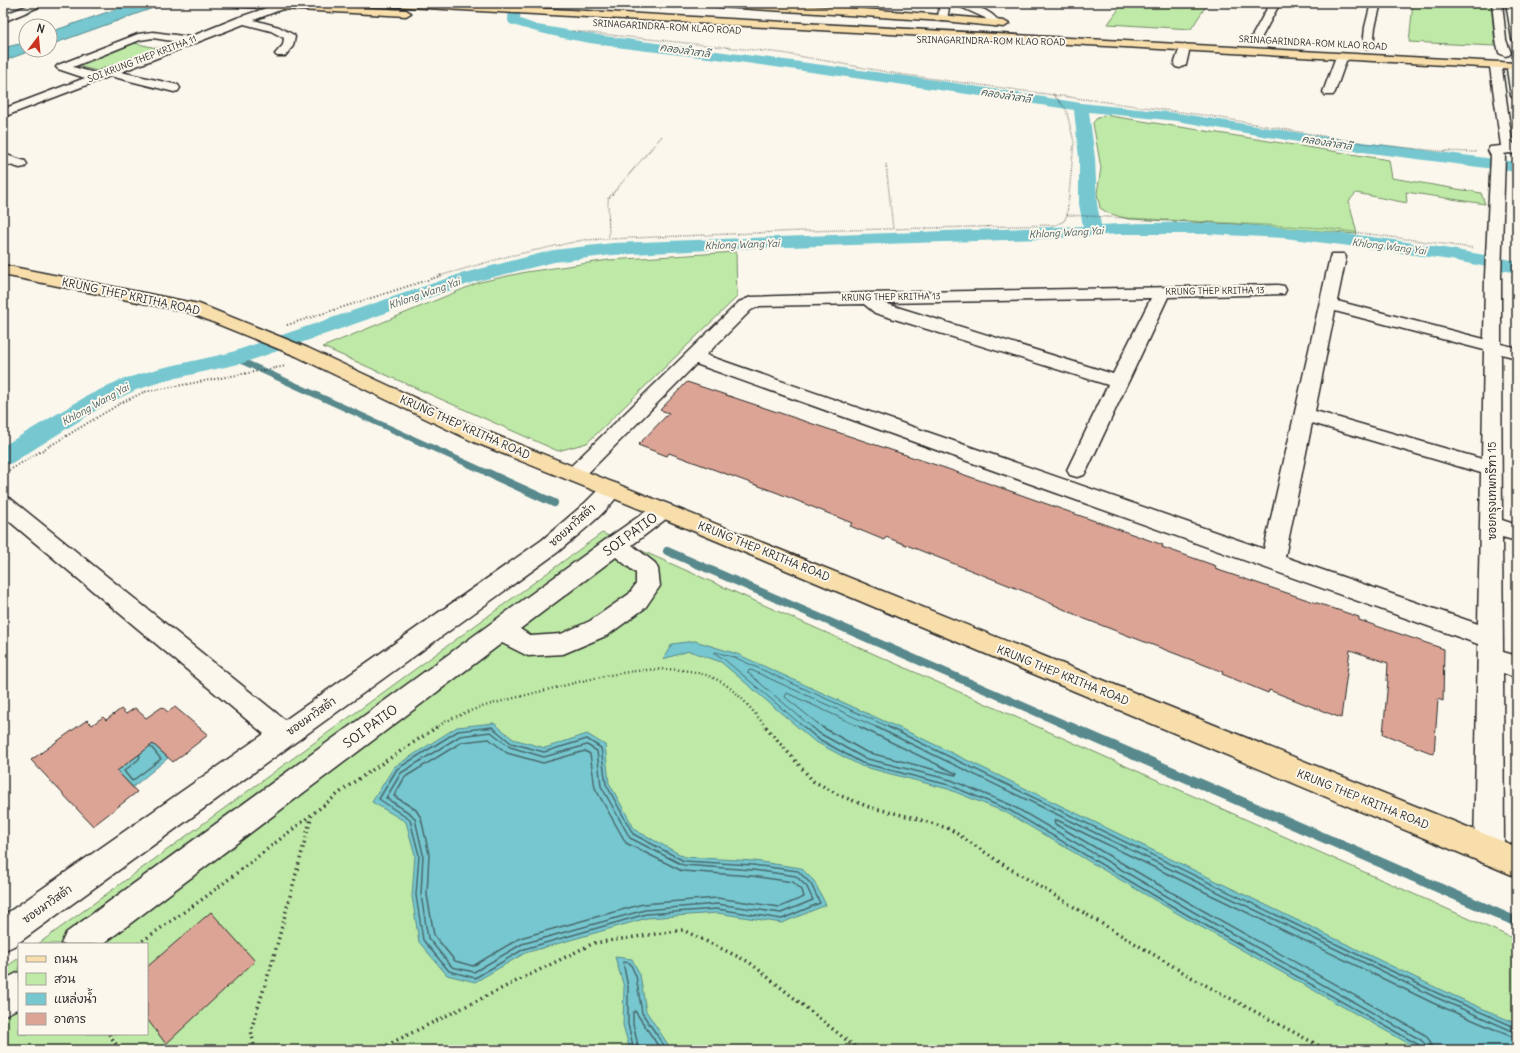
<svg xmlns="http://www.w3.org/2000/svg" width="1520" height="1053" viewBox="0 0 1520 1053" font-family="Delius,'Playpen Sans Thai',sans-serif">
	<rect width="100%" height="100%" fill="#fbf7ec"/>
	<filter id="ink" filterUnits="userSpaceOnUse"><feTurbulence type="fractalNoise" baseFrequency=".025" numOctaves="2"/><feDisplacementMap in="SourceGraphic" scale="8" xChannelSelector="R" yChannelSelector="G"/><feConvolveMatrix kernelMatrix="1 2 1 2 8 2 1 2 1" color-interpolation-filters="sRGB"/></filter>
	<g filter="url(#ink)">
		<!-- green -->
		<path fill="#bee9a6" stroke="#748a68" d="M1123,3H1208L1191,29L1108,24Z
			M1413,3H1491L1495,46L1409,42Z
			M134,43L161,49L101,72L74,65Z
			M1104,115L1389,160L1392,178L1481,193L1485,204L1406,192L1407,203L1356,193L1349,201L1357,234L1233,224L1128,219L1108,213L1100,208L1097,193L1101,168L1093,123L1096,119Z
			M736,252L737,297L587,443L558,451L323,347L480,282L526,272L609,260Z
			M602,533L1517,940V1050H3V969L19,958V1034H147V944H38Z"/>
		<!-- water -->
		<path fill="#76c7cf" stroke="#58898d" d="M134,3H167L50,45V32Z
			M19,44L25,49V53L3,61V48Z
			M695,641L737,654L919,737L1439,989L1517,1024V1050H1420L1187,919L1007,813L948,789L861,766L814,741L721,662L689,651L663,659L672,644Z
			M494,723L513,739L545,748L587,734L605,745L609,783L635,830L685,857L754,861L801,868L814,881L826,905L782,923L717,913L647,918L525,953L475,982L447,975L419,942L412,896L415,855L406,822L372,802L394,767L457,727Z
			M148,739L168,758L133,787L117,771L137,756Z
			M615,957L632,959L640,975L646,1011L669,1046L674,1050H630L623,1025L624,987Z"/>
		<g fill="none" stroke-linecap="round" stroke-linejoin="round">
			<!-- shore-far1 -->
			<path stroke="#49696d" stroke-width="1" d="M484,728H493
				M805,728L724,659L714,653L716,652L736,658L891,728
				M813,728L748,673V671L751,670L878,728
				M823,728L785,697L787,693L862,728"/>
			<!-- shore -->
			<path stroke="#49696d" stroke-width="1.5" d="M492,727L511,743L544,752L587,739L601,748L606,784L633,834L684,861L753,865L798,871L811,884L820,903L782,919L717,909L646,914L524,949L475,978L449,971L423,940L416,895L419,855L410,820L379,799L397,769L458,731Z
				M804,727L817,738L862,763L949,785L1009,810L1189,916L1419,1045L1421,1050
				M812,727L819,733L864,758L951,780L1011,805L1192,911L1421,1040L1425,1044L1426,1050
				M822,727L866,752L955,775L957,774L860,727
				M876,727L1435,997L1517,1033
				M888,727L1437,993L1517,1028
				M491,732L510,747L544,757L587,745L597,751L601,786L630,838L683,865L753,870L796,876L807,887L813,900L781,913L717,904L645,910L522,944L474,972L452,967L428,938L421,895L423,854L415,819L411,814L386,798L401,773L460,736Z
				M489,739L507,753L543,763L585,751L590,754L595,788L626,843L682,871L752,876L793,882L802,890L804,897L780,907L717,898L643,904L520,938L473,966L455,961L434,935L427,895L429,854L421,818L416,810L394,796L405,777L462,742Z
				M140,755L139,759L124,771L132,781L161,759L151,747
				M634,1050L628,1024V987L623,962L630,963L636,976L642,1013L667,1050
				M639,1050L633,1024V1013L635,1011L661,1050
				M1432,1050L1430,1041L1425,1035L1195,906L1055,824L1054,821L1057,820L1433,1003L1517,1039"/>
			<!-- stream-far2 -->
			<path stroke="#58898d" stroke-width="6" d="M235,358L490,474"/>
			<!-- stream-far1 -->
			<path stroke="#58898d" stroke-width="8" d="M488,473L554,503
				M667,551L1073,728"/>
			<!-- stream -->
			<path stroke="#58898d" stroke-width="10" d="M1070,727L1517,922"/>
			<!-- canal -->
			<path fill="#76c7cf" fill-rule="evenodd" d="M509,3H521L520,19L537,25L604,36L935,80L1081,103L1177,113L1332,138L1517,162V172L1332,148L1177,121L1089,112L1095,158L1097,204L1101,225C1240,216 1381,235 1517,261V273L1451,260L1358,247L1284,238L1208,234H1119L1041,239L728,249L613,255L554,262L474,282L243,363L167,380L136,390L103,406L12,463L3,465V446L87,396L120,380L161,368L229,353L460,274L554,250L613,243L1083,226L1079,204V158L1074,110C958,92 841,76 724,60C655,51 576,46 510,24L508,21Z"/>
		</g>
		<!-- building -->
		<path fill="#dca495" stroke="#2b2b2b" d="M687,382L945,468L1163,545L1162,547L1216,566L1215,569L1359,617V620L1444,649L1443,701L1438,699L1434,754L1383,734L1388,681H1387L1388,663L1350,650L1341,718L1269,690L1268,693L1222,674L1223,672L1085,619L1026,592L886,537L884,540L850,526L852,523L778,493L669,453L667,456L638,445L669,413L660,410Z
			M162,707L168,712L175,707L208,735L173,762L153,744L117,771L137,792L93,826L31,760L87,720L92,725L103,717L106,720L121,709L126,714L135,708L146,718Z
			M211,912L255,961L166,1044L147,1019V967Z"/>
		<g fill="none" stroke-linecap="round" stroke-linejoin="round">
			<defs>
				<path id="minor" d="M34,3H48L3,22V15Z
					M281,3L286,6L285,8L254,20L279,27L294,35L295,37L293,46L285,56H277L275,54L283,45L284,38L271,31L244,24L121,72L178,85L180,88L178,91L174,92L110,76L3,117V109L85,78L58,69L56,67L58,65L138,34L153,32L190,37L237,18ZM153,38L178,42L95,73L73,67L140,40Z
					M935,3H945L949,8L947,20L943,21L938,18L939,8Z
					M952,3C969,3 990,8 1000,23L995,26L991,25L985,18Z
					M1270,3H1280L1259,42H1251L1250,40Z
					M1371,3H1381L1375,27L1373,46L1368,49L1363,46L1365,27Z
					M1492,3H1502L1506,40L1511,53L1509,55L1505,56L1499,53L1496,40Z
					M1506,3H1516L1517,42L1512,39Z
					M1185,44L1190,47L1186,65L1180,68L1176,67L1174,65L1180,47Z
					M1347,54L1353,57L1346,61L1335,92L1333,95H1325L1323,92L1335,59L1337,57Z
					M1501,62L1507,65L1502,69L1512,142L1517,146V156L1510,153L1503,154L1505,156L1501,276V344L1517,348V358L1501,354L1502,520L1517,525V541L1502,537L1503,652L1517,656V678L1503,673L1504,851L1499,861L1489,865L1479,861L1474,851L1478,644L696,364L582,479L575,481L568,479L565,474L568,469L739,302L751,297L867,293L1278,285L1284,286L1286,290L1284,294L1168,297L1087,470L1084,475L1077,477L1070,475L1067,470L1108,385L875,313L864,304L760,306L751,310L706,355L1264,549L1330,257L1332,254H1344L1346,257L1337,301L1484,339L1485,276L1491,156L1488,150L1490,147L1501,146L1490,67L1492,65ZM1151,298L1113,374L884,303ZM1335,311L1484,350L1482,459L1315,411ZM1312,423L1481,473L1478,624L1285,557Z
					M1517,64V100L1511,96L1507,69Z
					M3,154L25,161L27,164L25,167L20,168L3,163Z
					M611,482L618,484L622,489C607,514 579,533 558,552L14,946L3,951V916L264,734L3,516V496L11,499L285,720L542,540L584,504L604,484Z
					M663,502L671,505L674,510L671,515L632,545L655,563L658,569L660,586L645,608L608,635L563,654L528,656L502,643L103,944H61L66,933L608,538L655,505ZM616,557L636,573V584L629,594L590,621L561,634L531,636L520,629Z
					M19,972V1008L3,1016V980Z"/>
				<path id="major" d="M224,3H282L406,10L411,13L406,16L229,6Z
					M385,3H444L1517,63V69L390,6Z
					M703,3C803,3 904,11 1004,21L1009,24L1004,27L943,21L708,6Z
					M3,265L199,304L308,348L488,432L1517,847V877L655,515L474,442L296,356L188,312L3,275Z"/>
			</defs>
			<!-- minor casing -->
			<use href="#minor" stroke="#2b2b2b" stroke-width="3"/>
			<!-- major casing -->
			<use href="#major" stroke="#2b2b2b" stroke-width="3"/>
			<!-- path-far3 -->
			<path stroke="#2b2b2b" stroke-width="1.5" stroke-dasharray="0.5 1.5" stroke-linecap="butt" d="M572,31L782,53L898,74L1210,116L1362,143L1438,151L1476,152
				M886,164L893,229
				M1067,215L1324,228L1473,248
				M609,239L608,199L662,136
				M439,276L509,256L583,240L803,231L1056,225L1064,221L1067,215L1074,142L1066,109L1053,94"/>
			<!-- path-far2 -->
			<path stroke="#2b2b2b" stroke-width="2" stroke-dasharray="1 2.5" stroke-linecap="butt" d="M287,325L443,275
				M3,474L121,403L144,392L286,366"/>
			<!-- path-far1 -->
			<path stroke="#2b2b2b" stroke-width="2.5" stroke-dasharray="1 3" stroke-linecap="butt" d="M3,474L5,473
				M435,728C466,708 504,701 538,692C588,680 659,658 709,676C734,685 750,708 767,728"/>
			<!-- path -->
			<path stroke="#2b2b2b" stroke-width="3.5" stroke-dasharray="1.5 4" stroke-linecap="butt" d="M766,727L813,781L841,796L869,807L915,818L950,829L1004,865L1196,980L1327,1050
				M138,944L207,896L351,784L437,727
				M109,1034L120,1050
				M255,1050L251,1030L274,956L312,814
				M377,1050L594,943L683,930L749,962L859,1050"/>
			<!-- minor -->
			<use href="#minor" fill="#fbf7ec" fill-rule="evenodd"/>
			<!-- major -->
			<use href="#major" fill="#f8deab" fill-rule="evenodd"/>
		</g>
	</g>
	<g text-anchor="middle" stroke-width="4" stroke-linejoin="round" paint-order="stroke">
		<!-- far-street labels -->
		<g font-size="9" fill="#2b2b2b" stroke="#fbf7ec">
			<text transform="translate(667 27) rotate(3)" y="3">SRINAGARINDRA-ROM KLAO ROAD</text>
			<text transform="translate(991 41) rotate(1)" y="3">SRINAGARINDRA-ROM KLAO ROAD</text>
			<text transform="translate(1313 43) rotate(3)" y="3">SRINAGARINDRA-ROM KLAO ROAD</text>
			<text transform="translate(142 59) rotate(-21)" y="3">SOI KRUNG THEP KRITHA 11</text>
			<text transform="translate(1215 291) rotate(-1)" y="3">KRUNG THEP KRITHA 13</text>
			<text transform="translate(891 297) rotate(-1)" y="3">KRUNG THEP KRITHA 13</text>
		</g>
		<!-- far-water labels -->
		<g font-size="10" font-style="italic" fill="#425a5c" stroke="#fbf7ec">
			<text transform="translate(685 50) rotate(8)" y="4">คลองลำสาลี</text>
			<text transform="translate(1006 95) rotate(9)" y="4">คลองลำสาลี</text>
			<text transform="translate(1327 142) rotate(9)" y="4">คลองลำสาลี</text>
			<text transform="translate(1066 232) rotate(-3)" y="4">Khlong Wang Yai</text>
			<text transform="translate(742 244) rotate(-2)" y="4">Khlong Wang Yai</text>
			<text transform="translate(1389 246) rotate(7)" y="4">Khlong Wang Yai</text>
			<text transform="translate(424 293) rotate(-19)" y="4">Khlong Wang Yai</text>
			<text transform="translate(95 404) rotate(-29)" y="4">Khlong Wang Yai</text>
		</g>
		<!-- street labels -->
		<g font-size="11" fill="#2b2b2b" stroke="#fbf7ec">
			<text transform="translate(131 296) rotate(12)" y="4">KRUNG THEP KRITHA ROAD</text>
			<text transform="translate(465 427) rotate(24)" y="4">KRUNG THEP KRITHA ROAD</text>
			<text transform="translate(1492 491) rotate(-90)" y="4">ซอยกรุงเทพกรีฑา 15</text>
			<text transform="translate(572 525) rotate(-42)" y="4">ซอยมาวิสต้า</text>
			<text transform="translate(764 551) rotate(22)" y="4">KRUNG THEP KRITHA ROAD</text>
			<text transform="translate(1063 675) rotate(22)" y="4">KRUNG THEP KRITHA ROAD</text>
			<text transform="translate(311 716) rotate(-35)" y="4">ซอยมาวิสต้า</text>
			<text transform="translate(1363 799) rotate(22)" y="4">KRUNG THEP KRITHA ROAD</text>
			<text transform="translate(47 904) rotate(-35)" y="4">ซอยมาวิสต้า</text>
		</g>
		<!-- near-street labels -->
		<g font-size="13" fill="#2b2b2b" stroke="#fbf7ec">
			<text transform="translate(630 534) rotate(-36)" y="5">SOI PATIO</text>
			<text transform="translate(370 726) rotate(-36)" y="5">SOI PATIO</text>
		</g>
	</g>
	<!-- margin -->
	<rect width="1520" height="1053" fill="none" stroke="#fbf7ec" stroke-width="16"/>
	<rect x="8" y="8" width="1504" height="1037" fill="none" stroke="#2b2b2b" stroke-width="1.5" filter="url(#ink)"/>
	<!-- legend -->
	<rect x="18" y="943" width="130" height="92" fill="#fbf7ec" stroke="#a8a59f"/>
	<rect x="26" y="956" width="20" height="6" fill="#f8deab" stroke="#a8a59f"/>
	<text x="54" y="963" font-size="12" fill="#2b2b2b">ถนน</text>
	<rect x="26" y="973" width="20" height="12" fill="#bee9a6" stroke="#a8a59f"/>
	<text x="54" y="983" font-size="12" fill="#2b2b2b">สวน</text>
	<rect x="26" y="993" width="20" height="12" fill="#76c7cf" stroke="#a8a59f"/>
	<text x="54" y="1003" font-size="12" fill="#2b2b2b">แหล่งน้ำ</text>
	<rect x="26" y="1013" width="20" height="12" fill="#dca495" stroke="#a8a59f"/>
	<text x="54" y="1023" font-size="12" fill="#2b2b2b">อาคาร</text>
	<!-- north arrow -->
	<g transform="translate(38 38) rotate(16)"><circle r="19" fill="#fbf7ec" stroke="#a8a59f"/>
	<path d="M0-3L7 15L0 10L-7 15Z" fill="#c8321e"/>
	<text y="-6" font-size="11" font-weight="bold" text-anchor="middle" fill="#2b2b2b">N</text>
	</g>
</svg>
